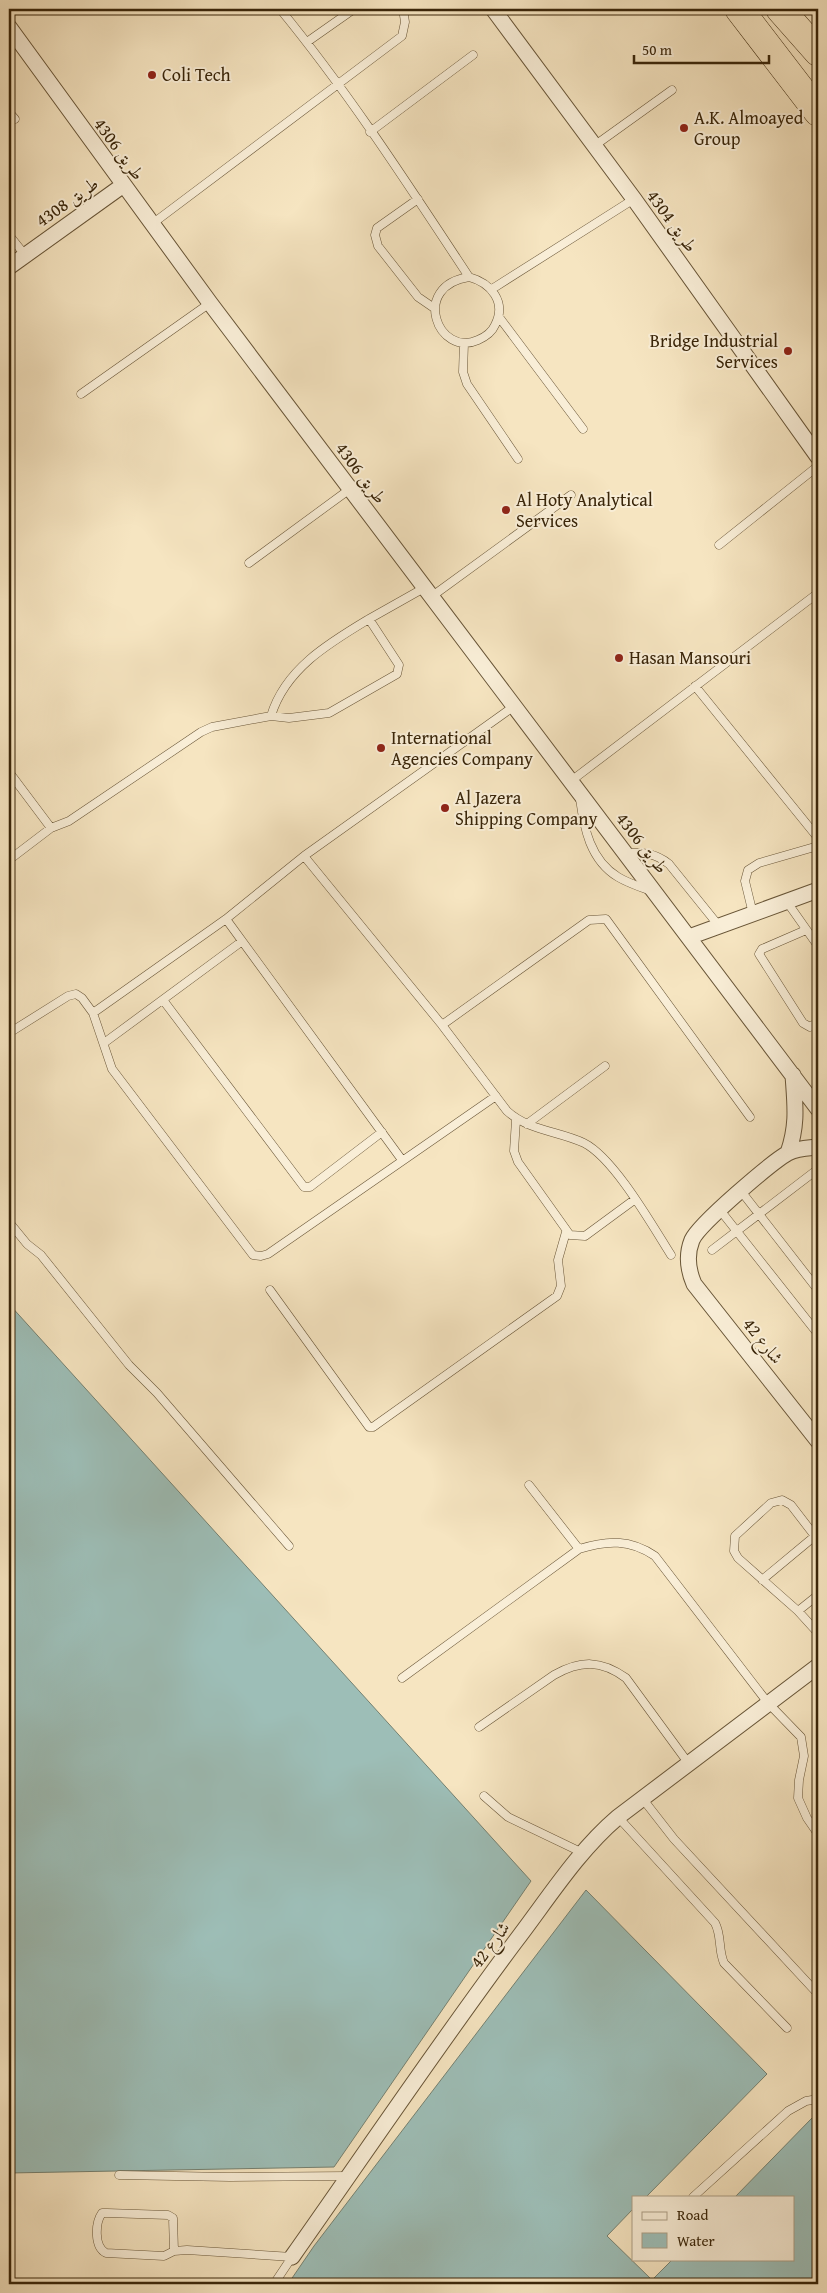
<svg xmlns="http://www.w3.org/2000/svg" width="827" height="2293" viewBox="0 0 827 2293" font-family="'Gentium Book Plus',Amiri,serif">
	<rect width="100%" height="100%" fill="#f6e5c1"/>
	<filter id="stains"><feTurbulence type="fractalNoise" baseFrequency=".004" numOctaves="4"/><feColorMatrix values="0 0 0 0 .2 0 0 0 0 .09 0 0 0 0 .02 0 0 0 .5 -.17"/></filter>
	<radialGradient id="worn" r=".72"><stop offset=".6" stop-color="#630" stop-opacity="0"/><stop offset="1" stop-color="#630" stop-opacity=".3"/></radialGradient>
	<!-- water -->
	<path fill="#9dbeb7" stroke="#758171" d="M9,1304L531,1881L334,2167L9,2173Z
		M586,1890L767,2074L646,2197H633V2209L607,2236L652,2280L673,2259H793V2197H735L812,2118L818,2125V2284H288L314,2246Z"/>
	<g fill="none" stroke-linecap="round" stroke-linejoin="round">
		<defs>
			<path id="service" d="M280,9C349,93 409,186 469,277C491,283 507,302 495,325C492,332 485,337 478,340C438,358 410,286 469,277
				M307,42L354,9
				M9,112L15,119
				M370,132L473,55
				M594,146L672,90
				M418,199L377,228L375,235L378,246L418,297L434,308
				M152,224L402,36L405,22L403,9
				M9,235L25,255
				M492,289L634,199
				M499,317L583,429
				M464,343L463,372L467,384L518,459
				M81,394L210,303
				M719,545L818,466
				M249,563L350,489
				M431,597L571,495
				M369,619L424,588
				M695,686L818,838
				M9,772L51,828
				M571,781L818,593
				M580,799C584,828 590,860 618,877C628,883 640,887 651,891
				M626,853C643,852 655,853 669,864L719,926
				M304,856L442,1025L507,1111C529,1131 559,1131 584,1143C614,1158 652,1225 671,1255
				M9,860L51,828L69,821L201,732L212,727L271,716L289,718L329,713L397,674L399,665L369,619C329,643 285,669 271,716
				M787,902L818,946
				M753,914L745,881L748,870L759,863L818,846
				M226,919L402,1160
				M806,930L762,949L759,954L803,1023L810,1027L818,1022
				M163,1000L304,1187H310L382,1132
				M93,1013L112,1069L253,1255L261,1256L268,1254L496,1096
				M442,1025L589,920L606,919L750,1117
				M9,1033L68,996L76,994L82,998L93,1013L226,919L304,856L513,707
				M104,1043L241,942
				M516,1120L514,1151L518,1162L570,1235L585,1236L634,1200
				M527,1124L605,1066
				M741,1191L818,1290
				M720,1210L818,1334
				M9,1222L27,1244L41,1255L129,1365L157,1393L289,1546
				M712,1250L818,1169
				M270,1290L369,1427H373L557,1296L561,1286L558,1260L566,1232
				M529,1485L579,1549
				M818,1540L791,1505L782,1500L771,1503L735,1536L734,1551L738,1558L798,1611L818,1633
				M762,1580L815,1536
				M798,1611L818,1595
				M402,1678L579,1549C607,1540 630,1539 655,1556L768,1703L801,1737L804,1756L799,1780L798,1798L807,1818L818,1834
				M479,1727L554,1675C581,1660 601,1660 626,1678L689,1764
				M484,1796L508,1817L583,1853
				M642,1798L674,1839L818,1994
				M618,1817L715,1923C722,1936 718,1950 724,1963L787,2028
				M119,2175L230,2177L349,2176
				M693,2197L788,2111L806,2101L818,2099
				M174,2251L173,2218L168,2215L107,2213H102C95,2223 94,2247 106,2253L164,2256L174,2251L187,2250L292,2257
				M274,2284L292,2257"/>
			<path id="minor" d="M493,9L634,199L818,457
				M9,27L210,303L818,1109
				M9,267L122,186
				M689,937L818,890
				M818,1147C809,1148 797,1148 788,1153C772,1162 699,1224 692,1240C686,1255 688,1270 694,1284L818,1441
				M788,1153C798,1124 795,1105 793,1075
				M292,2257C366,2152 438,2045 515,1942C548,1899 577,1852 618,1817L818,1666"/>
			<path id="motorway" d="M739,9L818,112
				M780,9L818,52"/>
		</defs>
		<!-- service casing -->
		<use href="#service" stroke="#685537" stroke-width="9"/>
		<!-- minor casing -->
		<use href="#minor" stroke="#685537" stroke-width="17"/>
		<!-- motorway casing -->
		<use href="#motorway" stroke="#392509" stroke-width="29"/>
		<!-- service -->
		<use href="#service" stroke="#f9eed7" stroke-width="8"/>
		<!-- minor -->
		<use href="#minor" stroke="#f9eed7" stroke-width="15"/>
		<!-- motorway -->
		<use href="#motorway" stroke="#f6e5c1" stroke-width="28"/>
	</g>
	<!-- markers -->
	<g fill="#8f2418" stroke="#f9eed7" stroke-width="2">
		<circle cx="152" cy="75" r="5"/>
		<circle cx="684" cy="128" r="5"/>
		<circle cx="788" cy="351" r="5"/>
		<circle cx="506" cy="510" r="5"/>
		<circle cx="619" cy="658" r="5"/>
		<circle cx="381" cy="748" r="5"/>
		<circle cx="445" cy="808" r="5"/>
	</g>
	<g text-anchor="middle" stroke-width="4" stroke-linejoin="round" paint-order="stroke">
		<!-- poi labels -->
		<g font-size="18" fill="#392509" stroke="#f9eed7" text-anchor="start">
			<text x="162" y="81">Coli Tech</text>
			<text x="694" y="124">A.K. Almoayed<tspan x="694" dy="21">Group</tspan></text>
			<text x="778" y="347" text-anchor="end">Bridge Industrial<tspan x="778" dy="21">Services</tspan></text>
			<text x="516" y="506">Al Hoty Analytical<tspan x="516" dy="21">Services</tspan></text>
			<text x="629" y="664">Hasan Mansouri</text>
			<text x="391" y="744">International<tspan x="391" dy="21">Agencies Company</tspan></text>
			<text x="455" y="804">Al Jazera<tspan x="455" dy="21">Shipping Company</tspan></text>
		</g>
		<!-- street labels -->
		<g font-size="18" fill="#392509" stroke="#f9eed7">
			<text transform="translate(119 149) rotate(54)" y="6">طريق 4306</text>
			<text transform="translate(67 202) rotate(-35)" y="6">طريق 4308</text>
			<text transform="translate(672 221) rotate(54)" y="6">طريق 4304</text>
			<text transform="translate(361 473) rotate(53)" y="6">طريق 4306</text>
			<text transform="translate(642 843) rotate(52)" y="6">طريق 4306</text>
			<text transform="translate(763 1341) rotate(52)" y="6">شارع 42</text>
			<text transform="translate(490 1945) rotate(-53)" y="6">شارع 42</text>
		</g>
	</g>
	<!-- margin -->
	<rect width="827" height="2293" fill="none" stroke="#f6e5c1" stroke-width="30"/>
	<rect x="10" y="10" width="807" height="2273" fill="none" stroke="#392509" stroke-width="2.5"/>
	<rect x="15" y="15" width="797" height="2263" fill="none" stroke="#392509"/>
	<!-- legend -->
	<rect x="632" y="2196" width="162" height="65" fill="#f9eed7" stroke="#ac9e85"/>
	<rect x="642" y="2212" width="25" height="8" fill="#f9eed7" stroke="#ac9e85"/>
	<text x="677" y="2220" font-size="15" fill="#392509">Road</text>
	<rect x="642" y="2233" width="25" height="15" fill="#9dbeb7" stroke="#ac9e85"/>
	<text x="677" y="2246" font-size="15" fill="#392509">Water</text>
	<!-- scale -->
	<path d="M634 55v8h135v-8" fill="none" stroke="#392509" stroke-width="2.5"/>
	<text x="642" y="55" font-size="15" fill="#392509" stroke="#f9eed7" stroke-width="4" paint-order="stroke">50 m</text>
	<rect width="100%" height="100%" filter="url(#stains)"/>
	<rect width="100%" height="100%" fill="url(#worn)"/>
</svg>
